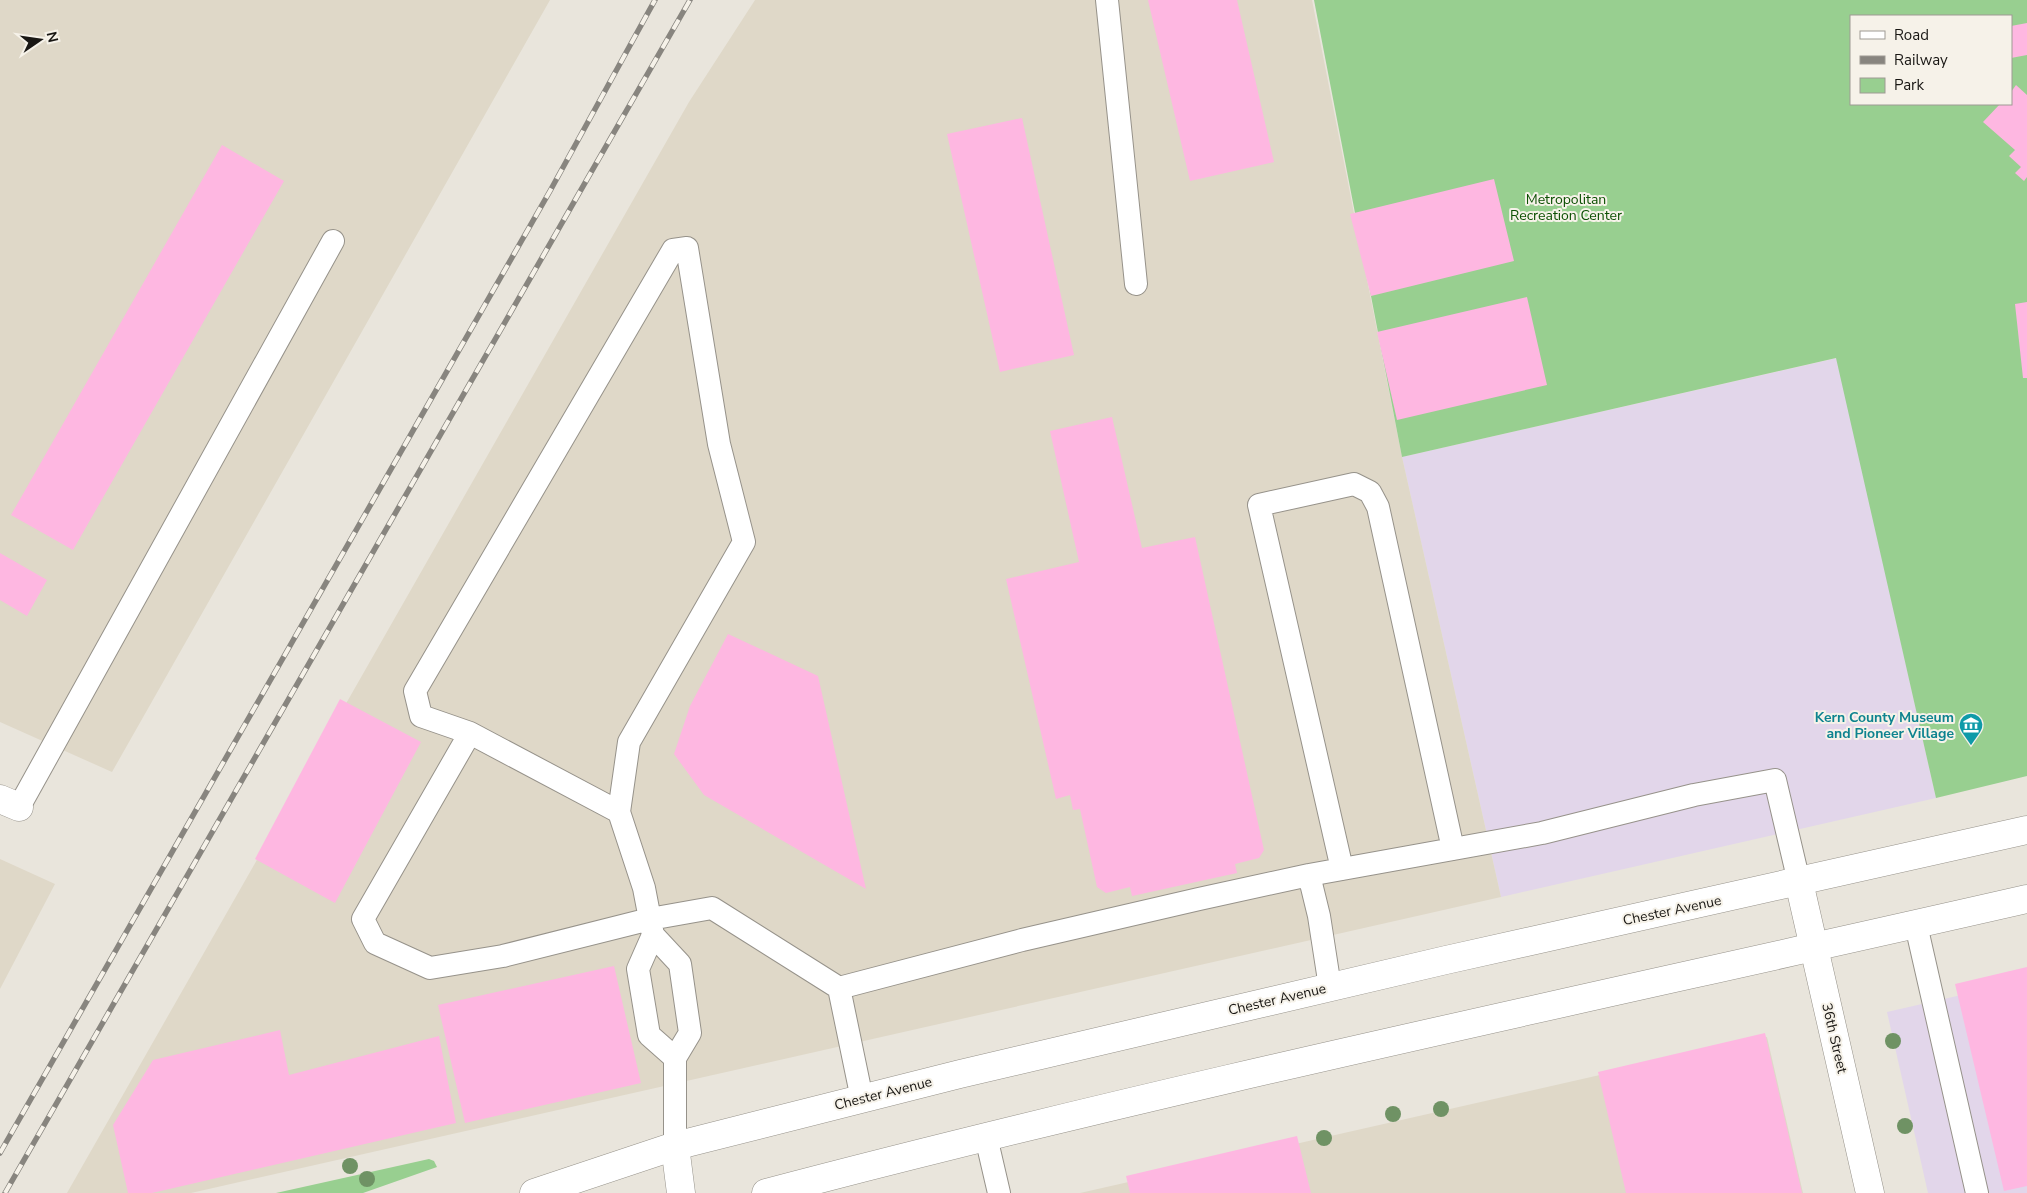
<svg xmlns="http://www.w3.org/2000/svg" width="2027" height="1193" viewBox="0 0 2027 1193" font-family="'Nunito Sans',sans-serif">
	<rect width="100%" height="100%" fill="#e9e5dc"/>
	<!-- commercial -->
	<path fill="#e2d6ea" d="M1837,358L1936,798L1501,897L1402,457Z
		M2027,980V1193H1928L1887,1012Z"/>
	<!-- built -->
	<path fill="#dfd8c8" d="M0,0H550L112,772L0,722Z
		M755,0H1312L1402,457L1501,897L191,1193H67L689,102Z
		M0,859L55,884L0,989Z
		M1767,1037L1803,1193H1080Z"/>
	<!-- green -->
	<path fill="#98cf90" fill-rule="evenodd" d="M1314,0H2027V776L1936,798L1836,358L1402,457ZM1851,16H2011V104H1851Z
		M429,1159L434,1161L437,1167L363,1193H276Z"/>
	<!-- building -->
	<path fill="#feb7e1" d="M1148,0H1237L1274,162L1190,181Z
		M2027,23V55L2011,58V26Z
		M2016,85L2027,95V177L2024,181L2015,173L2021,167L2009,156L2015,150L1983,122L2000,104H2011V92Z
		M1022,118L1074,355L1000,372L947,134Z
		M222,145L284,181L73,550L11,515Z
		M1494,179L1514,261L1371,296L1350,214Z
		M1527,297L1547,385L1397,420L1377,332Z
		M2027,302V378H2023L2015,304Z
		M1112,417L1142,548L1195,537L1264,850L1259,858L1235,864L1237,873L1132,896L1130,887L1106,893L1097,887L1080,809L1073,810L1070,795L1056,799L1006,579L1079,562L1050,431Z
		M0,553L47,580L27,616L0,600Z
		M728,634L818,676L866,889L704,795L674,754L690,706Z
		M340,699L421,742L335,903L255,859Z
		M614,966L641,1083L465,1123L438,1005Z
		M2027,967V1186L2004,1191L1955,984Z
		M280,1030L289,1075L439,1036L456,1123L152,1193H128L113,1125L153,1060Z
		M1765,1033L1802,1193H1626L1598,1072Z
		M1297,1136L1311,1193H1130L1126,1176Z"/>
	<g fill="none" stroke-linecap="round" stroke-linejoin="round">
		<defs>
			<path id="service" d="M1107,0L1136,284
				M470,733L421,716L415,691L673,250L687,248L719,444L744,542L629,742L619,812
				M19,807L333,241
				M1342,869L1259,505L1354,484L1370,492L1378,507L1453,849
				M1309,875L1319,916L1330,987
				M1916,925L1977,1193
				M653,935L644,888L619,812L470,733L363,919L375,943L430,968L503,956L650,919L712,908L839,988L862,1099
				M839,988L1022,940L1199,899L1309,875L1542,833L1694,795L1775,780L1799,882
				M986,1137L999,1193
				M675,1146V1058L690,1033L680,964L653,935L638,969L649,1035L675,1058"/>
			<path id="minor" d="M0,799L19,807
				M1799,882L1870,1193"/>
			<path id="tertiary" d="M675,1146L681,1193"/>
			<path id="secondary" d="M534,1193L675,1146L960,1074L1446,960L2027,830
				M766,1193C1183,1083 1606,995 2027,899"/>
		</defs>
		<!-- service casing -->
		<use href="#service" stroke="#96928a" stroke-width="24"/>
		<!-- minor casing -->
		<use href="#minor" stroke="#96928a" stroke-width="29"/>
		<!-- tertiary casing -->
		<use href="#tertiary" stroke="#96928a" stroke-width="29"/>
		<!-- secondary casing -->
		<use href="#secondary" stroke="#96928a" stroke-width="29"/>
		<!-- service -->
		<use href="#service" stroke="#fff" stroke-width="22"/>
		<!-- minor -->
		<use href="#minor" stroke="#fff" stroke-width="28"/>
		<!-- tertiary -->
		<use href="#tertiary" stroke="#fff" stroke-width="28"/>
		<!-- secondary -->
		<use href="#secondary" stroke="#fff" stroke-width="28"/>
		<defs>
			<path id="rail" d="M0,1153L550,191L655,0
				M5,1193L690,0"/>
		</defs>
		<!-- rail casing -->
		<use href="#rail" stroke="#88857f" stroke-width="5.5"/>
		<!-- rail -->
		<use href="#rail" stroke="#f6f2e9" stroke-width="4" stroke-dasharray="11" stroke-linecap="butt"/>
	</g>
	<!-- trees -->
	<g fill="#6f9264">
		<circle cx="1893" cy="1041" r="8"/>
		<circle cx="1441" cy="1109" r="8"/>
		<circle cx="1393" cy="1114" r="8"/>
		<circle cx="1905" cy="1126" r="8"/>
		<circle cx="1324" cy="1138" r="8"/>
		<circle cx="350" cy="1166" r="8"/>
		<circle cx="367" cy="1179" r="8"/>
	</g>
	<!-- icons -->
	<defs>
		<symbol id="museum-pin" viewBox="-11 -11 22 30"><path d="M0 17L-7.5 6A9.5 9.5 0 1 1 7.5 6Z" fill="#0f9aa8" stroke="#f6f2e9"/><path d="M0-6L6-3V-2H-6V-3ZM-5-1h2V3h-2ZM-1-1h2V3h-2ZM3-1h2V3H3ZM-6 4H6V6H-6Z" fill="#fff"/></symbol>
	</defs>
	<g fill-rule="evenodd">
		<use href="#museum-pin" x="1957" y="711" width="28" height="38"/>
	</g>
	<g text-anchor="middle" stroke-width="4" stroke-linejoin="round" paint-order="stroke">
		<!-- park labels -->
		<g font-size="14" fill="#0b4f02" stroke="#f6f2e9">
			<text x="1566" y="204">Metropolitan<tspan x="1566" dy="16">Recreation Center</tspan></text>
		</g>
		<!-- culture labels -->
		<g font-size="14" font-weight="bold" fill="#0d838f" stroke="#f6f2e9" text-anchor="end">
			<text x="1954" y="722">Kern County Museum<tspan x="1954" dy="16">and Pioneer Village</tspan></text>
		</g>
		<!-- street labels -->
		<g font-size="14" fill="#191714" stroke="#f6f2e9">
			<text transform="translate(1672 910) rotate(-12)" y="5">Chester Avenue</text>
			<text transform="translate(1277 999) rotate(-13)" y="5">Chester Avenue</text>
			<text transform="translate(1835 1038) rotate(77)" y="5">36th Street</text>
			<text transform="translate(883 1093) rotate(-14)" y="5">Chester Avenue</text>
		</g>
	</g>
	<!-- legend -->
	<rect x="1850" y="15" width="162" height="90" fill="#f6f2e9" stroke="#9e9a94"/>
	<rect x="1860" y="31" width="25" height="8" fill="#ffffff" stroke="#9e9a94"/>
	<text x="1894" y="40" font-size="15" fill="#191714">Road</text>
	<rect x="1860" y="56" width="25" height="8" fill="#88857f" stroke="#9e9a94"/>
	<text x="1894" y="65" font-size="15" fill="#191714">Railway</text>
	<rect x="1860" y="78" width="25" height="15" fill="#98cf90" stroke="#9e9a94"/>
	<text x="1894" y="90" font-size="15" fill="#191714">Park</text>
	<!-- north arrow -->
	<g transform="translate(40 40) rotate(77)" stroke="#f6f2e9" stroke-width="4" paint-order="stroke">
	<path d="M0-4L9 19L0 12L-9 19Z" fill="#191714"/>
	<text y="-8" font-size="14" font-weight="bold" text-anchor="middle" fill="#191714">N</text>
	</g>
</svg>
